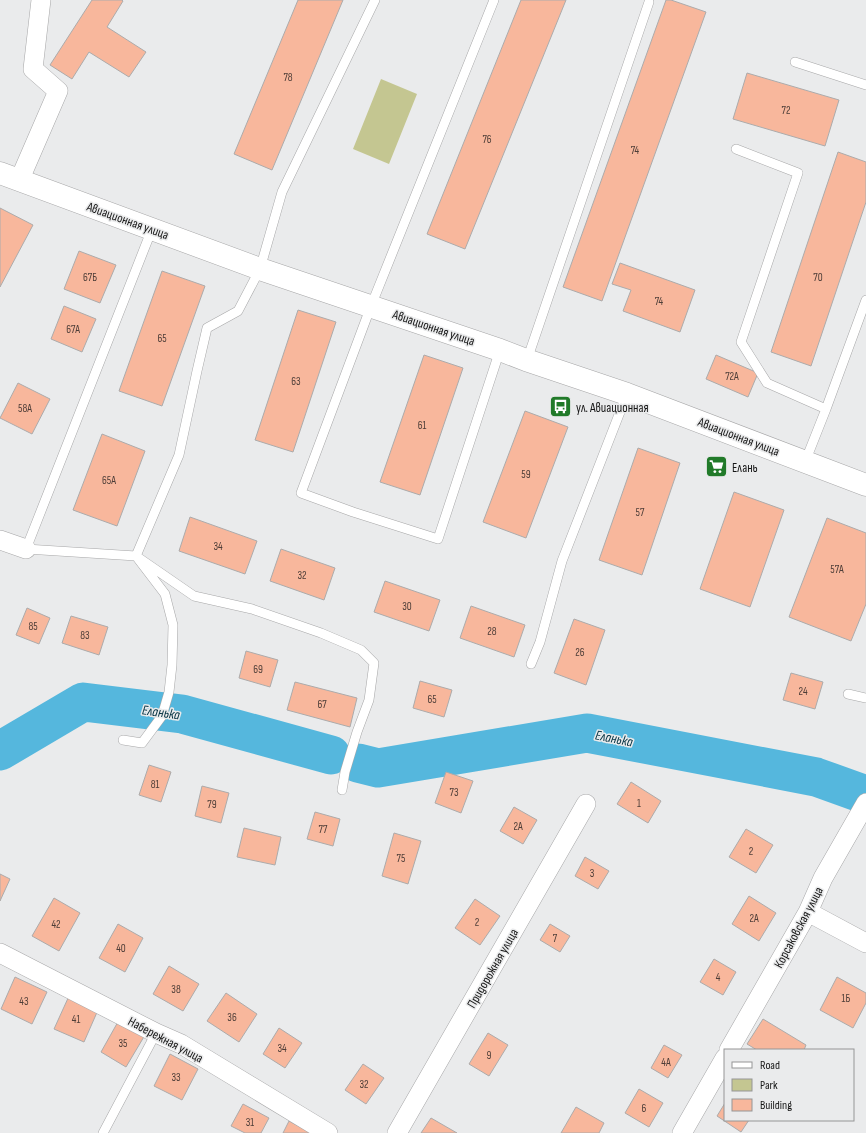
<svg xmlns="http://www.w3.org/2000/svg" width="866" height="1133" viewBox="0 0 866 1133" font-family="'Sofia Sans Condensed',sans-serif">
	<rect width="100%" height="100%" fill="#eaebec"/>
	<!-- green -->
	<path fill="#c4c691" d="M381,79L417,94L389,164L353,149Z"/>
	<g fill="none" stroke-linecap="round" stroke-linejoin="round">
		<!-- river -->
		<path stroke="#55b7dd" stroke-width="39" d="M0,751L83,702L182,714L331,755
			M358,763L378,768L587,733L816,777L866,795"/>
	</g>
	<!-- building -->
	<path fill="#f8b79c" stroke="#acabab" d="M92,0H122L123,1L107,27L146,52L129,77L89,52L72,79L50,65Z
		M298,0H343L272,170L234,154Z
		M521,0H566L465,249L427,234Z
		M666,0H671L706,12L602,301L563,287Z
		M747,73L839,100L825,146L733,119Z
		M838,152L866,162V202L811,366L771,352Z
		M0,208L33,225L0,287Z
		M79,251L116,265L100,303L64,289Z
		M620,263L695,290L680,332L623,311L631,290L612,284Z
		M162,271L205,286L162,406L119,391Z
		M64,306L96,319L82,352L51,339Z
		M298,310L336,322L293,452L255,440Z
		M424,355L463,368L420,495L380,482Z
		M716,355L758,373L748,397L706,379Z
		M18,383L50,399L32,434L0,418Z
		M525,411L568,427L526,538L483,522Z
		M102,434L145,451L117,526L73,510Z
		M638,448L680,463L642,575L599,560Z
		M734,492L784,510L750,607L700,589Z
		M190,517L257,541L245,574L179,551Z
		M827,518L866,533V604L851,641L789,617Z
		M281,549L335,568L324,600L270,581Z
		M385,581L440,600L429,631L374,612Z
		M471,606L525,625L514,657L460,638Z
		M27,608L50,618L39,644L16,635Z
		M71,616L108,627L99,655L62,643Z
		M574,619L605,630L586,685L554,673Z
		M246,651L278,660L270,687L239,678Z
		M791,673L823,682L815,709L783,700Z
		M420,681L452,690L444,717L413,708Z
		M295,682L357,698L350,727L287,710Z
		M149,765L171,772L161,802L139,795Z
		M446,772L473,781L461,813L435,803Z
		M631,782L661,801L648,823L617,804Z
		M202,786L229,793L221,823L195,816Z
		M514,807L537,820L523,844L500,831Z
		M315,812L340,819L333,846L307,839Z
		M244,828L281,837L275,865L237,857Z
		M746,829L773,845L756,873L729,857Z
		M394,833L421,841L408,884L382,876Z
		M585,857L609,871L598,889L575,876Z
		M0,874L10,879L0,901Z
		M749,896L776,913L759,941L732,924Z
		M54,898L80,913L59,951L32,936Z
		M475,899L500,916L480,945L455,928Z
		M118,924L143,938L125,972L99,958Z
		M550,924L570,936L560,952L540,940Z
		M714,959L736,972L723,995L700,982Z
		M169,966L199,984L183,1011L153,994Z
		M15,977L47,992L32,1024L1,1009Z
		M837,977L866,993V1003L853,1028L820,1010Z
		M226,993L257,1014L239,1042L207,1021Z
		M69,996L98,1010L84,1042L54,1029Z
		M763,1019L806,1045L804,1050H757L747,1044Z
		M119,1020L145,1035L126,1067L101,1052Z
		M279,1028L302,1043L285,1068L263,1054Z
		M488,1033L508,1045L489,1076L469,1064Z
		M664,1045L682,1055L668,1078L651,1068Z
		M170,1054L198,1069L182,1100L154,1086Z
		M363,1064L384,1078L366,1104L345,1090Z
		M639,1089L663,1103L649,1127L625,1113Z
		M725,1103V1120H749L741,1132L717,1116Z
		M243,1104L269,1118L261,1133H245L231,1126Z
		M576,1107L604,1123L599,1133H561Z
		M431,1118L457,1133H421Z
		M289,1121L312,1133H283Z"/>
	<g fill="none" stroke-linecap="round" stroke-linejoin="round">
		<defs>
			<path id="lane" d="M494,0L371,306L301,493L353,512L438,539L500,350
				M795,62L866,85
				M736,149L798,173L741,342L767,383L826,409
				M152,229L26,549L136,556L194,596L252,609L321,633L361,650L374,663L369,700L357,732L345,772L342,790
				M527,360L649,2
				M805,462L826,409L866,300
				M531,664L540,642L562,561L627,394
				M848,694L866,698
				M123,740L142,743L162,716L169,692L172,665L173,625L165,594L136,556L179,455L197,371L207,328L238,311L260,269L282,192L375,0
				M103,1133L156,1033"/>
			<path id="street" d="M19,181L58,91L33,69L41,0
				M0,540L26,549
				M808,912L866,943
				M0,953L156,1033L181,1044L328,1133
				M729,1050L808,912L823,878L866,803
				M397,1133L586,804
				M682,1133L725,1058"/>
			<path id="secondary" d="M0,173L260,269L500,350L526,360L627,394L866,485"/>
		</defs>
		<!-- lane casing -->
		<use href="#lane" stroke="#a7a7a8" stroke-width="10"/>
		<!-- street casing -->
		<use href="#street" stroke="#a7a7a8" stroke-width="20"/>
		<!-- secondary casing -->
		<use href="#secondary" stroke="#a7a7a8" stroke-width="23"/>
		<!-- lane -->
		<use href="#lane" stroke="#fff" stroke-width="9"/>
		<!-- street -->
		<use href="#street" stroke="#fff" stroke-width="19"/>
		<!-- secondary -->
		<use href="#secondary" stroke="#fff" stroke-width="22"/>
	</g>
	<!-- icons -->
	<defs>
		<symbol id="bus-square" viewBox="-11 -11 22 22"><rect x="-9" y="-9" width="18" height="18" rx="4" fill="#217a29" stroke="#eaebec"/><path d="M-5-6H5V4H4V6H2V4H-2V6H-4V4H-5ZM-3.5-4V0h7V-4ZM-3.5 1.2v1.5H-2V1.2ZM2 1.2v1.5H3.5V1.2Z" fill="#fff"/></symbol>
		<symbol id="supermarket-square" viewBox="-11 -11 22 22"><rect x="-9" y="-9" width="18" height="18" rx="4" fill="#217a29" stroke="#eaebec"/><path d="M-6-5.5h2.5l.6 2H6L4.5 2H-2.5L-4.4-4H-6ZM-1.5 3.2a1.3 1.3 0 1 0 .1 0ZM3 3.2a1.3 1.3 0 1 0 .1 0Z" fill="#fff"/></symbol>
	</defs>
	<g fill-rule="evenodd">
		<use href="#bus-square" x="548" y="394" width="25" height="25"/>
		<use href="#supermarket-square" x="704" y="454" width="25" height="25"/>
	</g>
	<g text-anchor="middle" stroke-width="3" stroke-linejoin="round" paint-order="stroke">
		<!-- number labels -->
		<g font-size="11" fill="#4e3e38">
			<text x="288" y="81">78</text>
			<text x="786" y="114">72</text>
			<text x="487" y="143">76</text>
			<text x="635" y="154">74</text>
			<text x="90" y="281">67Б</text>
			<text x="818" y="281">70</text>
			<text x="659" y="305">74</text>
			<text x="73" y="333">67А</text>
			<text x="162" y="342">65</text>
			<text x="732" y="380">72А</text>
			<text x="296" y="385">63</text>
			<text x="25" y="412">58А</text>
			<text x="422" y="429">61</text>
			<text x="526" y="478">59</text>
			<text x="109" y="484">65А</text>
			<text x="640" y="516">57</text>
			<text x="218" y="550">34</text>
			<text x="837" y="573">57А</text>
			<text x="302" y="579">32</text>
			<text x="407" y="610">30</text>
			<text x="33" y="630">85</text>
			<text x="492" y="635">28</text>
			<text x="85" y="639">83</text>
			<text x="580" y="656">26</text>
			<text x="258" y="673">69</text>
			<text x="803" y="695">24</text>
			<text x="432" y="703">65</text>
			<text x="322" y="708">67</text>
			<text x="155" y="788">81</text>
			<text x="454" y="796">73</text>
			<text x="639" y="807">1</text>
			<text x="212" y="808">79</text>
			<text x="518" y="830">2А</text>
			<text x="323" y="833">77</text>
			<text x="751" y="855">2</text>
			<text x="401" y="862">75</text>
			<text x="592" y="877">3</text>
			<text x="754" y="922">2А</text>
			<text x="477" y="926">2</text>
			<text x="56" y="928">42</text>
			<text x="555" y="942">7</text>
			<text x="121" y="952">40</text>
			<text x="718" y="981">4</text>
			<text x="176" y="993">38</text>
			<text x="846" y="1002">1Б</text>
			<text x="24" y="1005">43</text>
			<text x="232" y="1021">36</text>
			<text x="76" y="1023">41</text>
			<text x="123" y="1047">35</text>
			<text x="282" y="1052">34</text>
			<text x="489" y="1059">9</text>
			<text x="666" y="1066">4А</text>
			<text x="176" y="1081">33</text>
			<text x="364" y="1088">32</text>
			<text x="644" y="1112">6</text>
			<text x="250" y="1126">31</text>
		</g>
		<!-- street labels -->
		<g font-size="13" fill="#161616" stroke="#eaebec">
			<text transform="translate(128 220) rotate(20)" y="5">Авиационная улица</text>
			<text transform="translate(434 327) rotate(19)" y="5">Авиационная улица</text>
			<text transform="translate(739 436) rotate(21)" y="5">Авиационная улица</text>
			<text transform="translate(798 927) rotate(-62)" y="5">Корсаковская улица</text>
			<text transform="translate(492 968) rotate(-60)" y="5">Придорожная улица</text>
			<text transform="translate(166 1039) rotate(28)" y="5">Набережная улица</text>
		</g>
		<!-- poi labels -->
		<g font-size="13" fill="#161616" stroke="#eaebec" text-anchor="start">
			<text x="576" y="412">ул. Авиационная</text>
			<text x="732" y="472">Елань</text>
		</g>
		<!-- water labels -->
		<g font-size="14" font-style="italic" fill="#043242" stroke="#eaebec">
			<text transform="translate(161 712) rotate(8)" y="5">Еланька</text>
			<text transform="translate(614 738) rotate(11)" y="5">Еланька</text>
		</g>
	</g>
	<!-- legend -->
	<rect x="724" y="1049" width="130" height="72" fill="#eaebec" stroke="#959696"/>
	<rect x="732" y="1062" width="20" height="6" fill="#ffffff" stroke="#959696"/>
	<text x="760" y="1069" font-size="12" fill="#161616">Road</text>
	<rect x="732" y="1079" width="20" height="12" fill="#c4c691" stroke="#959696"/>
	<text x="760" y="1089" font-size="12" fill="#161616">Park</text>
	<rect x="732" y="1099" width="20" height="12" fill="#f8b79c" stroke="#959696"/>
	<text x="760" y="1109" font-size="12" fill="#161616">Building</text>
</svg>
